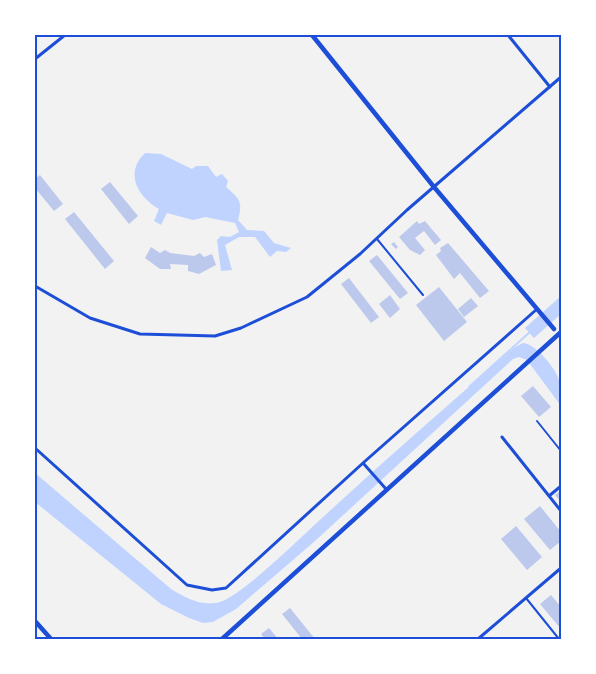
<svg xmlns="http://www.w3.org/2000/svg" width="596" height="674" viewBox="0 0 596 674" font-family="'Varela Round',sans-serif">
	<rect width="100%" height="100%" fill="#f2f2f2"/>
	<!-- water -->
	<path fill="#bfd3fe" d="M145,153L161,154L192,169L196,166H208L216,177L222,174L228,181L226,187C240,199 243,202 238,220L247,230L264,231L274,243L291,248L286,252L277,251L270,257L255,237H239L225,245L232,270L221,271L217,240L221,236L230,237L239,232L235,223L205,217L193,220L167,213L161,225L154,221L159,209C138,197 124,173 145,153Z
		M561,296V314L534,338L525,328Z
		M523,343C537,344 559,372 561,386C562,392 561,399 561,406L527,360L519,357L513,359L315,541L236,609L213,622L203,623L189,618L161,604L35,502V473L171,589C186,598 202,607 220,602C244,594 301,537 322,518C385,460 450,403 515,347Z"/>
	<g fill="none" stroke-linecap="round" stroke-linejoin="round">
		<!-- stream -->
		<path stroke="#bfd3fe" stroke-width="2" d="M469,387L531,331"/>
	</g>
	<!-- building -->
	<path fill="#bdc9ec" d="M40,175L63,204L54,211L35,188V179Z
		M110,182L138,216L129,224L101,189Z
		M74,212L114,261L105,269L65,219Z
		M417,221L419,224L425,221L441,240L435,245L424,231L415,238L425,250L420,255L410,250L399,237Z
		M394,242L398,247L396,249L391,244Z
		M448,243L489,291L480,298L460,273L454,279L436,255L441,251L440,248Z
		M151,247L160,253L165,250L170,253L194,256L200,253L204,257L212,254L216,265L199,274L188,271V265L170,264L171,269H160L145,258Z
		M377,255L408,293L400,299L369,261Z
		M349,278L379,317L371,323L341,284Z
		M439,287L467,322L444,341L416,305Z
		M390,295L400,309L390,318L379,304Z
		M471,298L478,306L464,317L458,309Z
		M533,386L551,407L539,417L521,396Z
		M561,490V502L555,495Z
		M540,506L561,532V541L550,550L524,519Z
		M516,526L542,557L527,570L501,539Z
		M551,595L561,607V629L540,604Z
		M290,608L315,639H302L282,614Z
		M269,628L278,639H265L261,634Z"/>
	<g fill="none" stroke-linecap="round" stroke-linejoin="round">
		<!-- service -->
		<path stroke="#1d4ed8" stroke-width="2" d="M377,239L423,295
			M537,421L561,451
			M526,598L559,639"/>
		<!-- minor -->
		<path stroke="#1d4ed8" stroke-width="3" d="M508,35L550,87
			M35,59L65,35
			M35,286L90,318L140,334L215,336L241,328L307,297L360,254L407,210L561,77
			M502,437L561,511
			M35,448L187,585L212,590L226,588L363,463L537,309
			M363,463L386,489
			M549,496L561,486
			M478,639L561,568"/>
		<!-- tertiary -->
		<path stroke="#1d4ed8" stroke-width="4.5" d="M312,35L434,187L554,329
			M35,621L51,639
			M222,639L561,332"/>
	</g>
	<!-- border -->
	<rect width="596" height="674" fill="none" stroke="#ffffff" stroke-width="72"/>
	<rect x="36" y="36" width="524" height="602" fill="none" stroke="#1d4ed8" stroke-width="2"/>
</svg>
